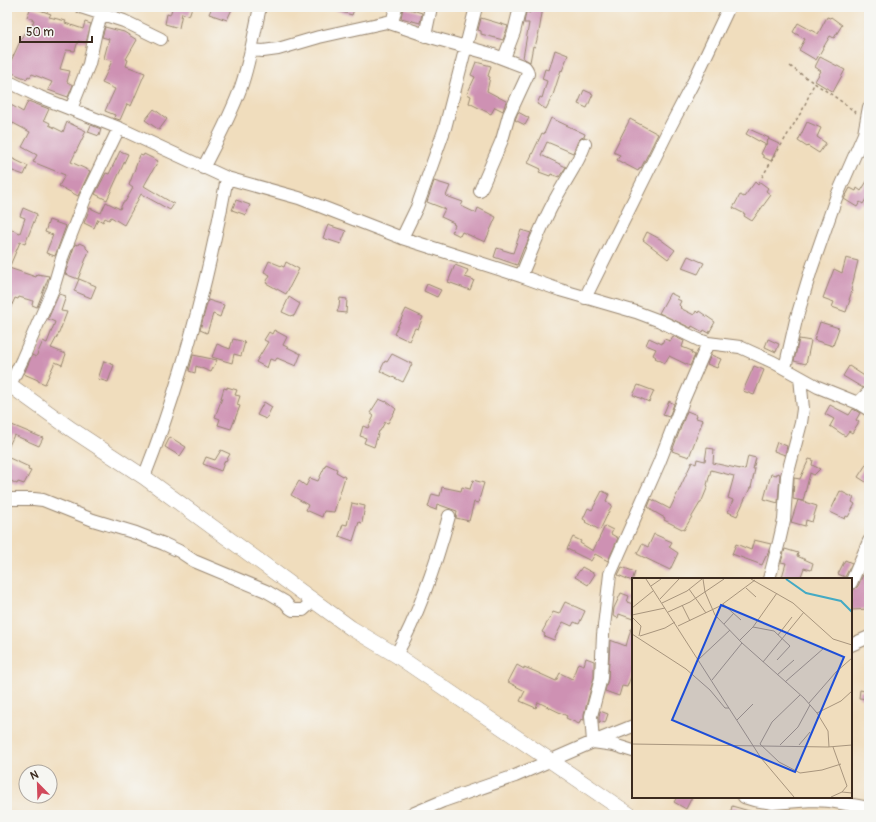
<svg xmlns="http://www.w3.org/2000/svg" width="876" height="822" viewBox="0 0 876 822" font-family="Pangolin,sans-serif">
	<rect width="100%" height="100%" fill="#f6f6f2"/>
	<filter id="ink" filterUnits="userSpaceOnUse"><feTurbulence type="fractalNoise" baseFrequency=".025" numOctaves="2"/><feDisplacementMap in="SourceGraphic" scale="8" xChannelSelector="R" yChannelSelector="G"/><feConvolveMatrix kernelMatrix="1 2 1 2 8 2 1 2 1" color-interpolation-filters="sRGB"/></filter>
	<filter id="wash" filterUnits="userSpaceOnUse"><feTurbulence type="fractalNoise" baseFrequency=".012" numOctaves="4" result="noise"/><feDisplacementMap in="SourceGraphic" scale="16" xChannelSelector="R" yChannelSelector="G"/><feGaussianBlur stdDeviation="0.9" result="paint"/><feColorMatrix in="noise" values="0 0 0 0 0 0 0 0 0 0 0 0 0 0 0 0 0 1.4 0 .05"/><feComposite in="paint" operator="in"/></filter>
	<g filter="url(#wash)">
		<rect width="100%" height="100%" fill="#f0ddbd"/>
		<g id="blocks">
			<!-- building -->
			<path fill="#ce91b3" d="M31,7L51,14L49,17L66,21L65,23L83,29L85,22L91,24L86,43L78,41L75,51L66,50L60,69L70,71L67,82L73,85L68,97L48,90L52,82L32,74L30,77L28,76L27,79L7,71V62L10,63L24,33L28,35L34,20L27,17Z
				M168,7H192L189,16L182,13L179,28L165,24L167,14L170,15L172,9Z
				M212,7H233L227,20L209,14Z
				M332,7H355L352,15L331,9Z
				M403,7L422,13L420,23L401,18Z
				M531,7H543L539,32L535,47L533,46L530,62L523,58L529,23H524L526,12L530,13Z
				M827,17L830,18L831,17L842,25L834,38L830,36L816,60L799,50L805,39L793,32L798,23L818,34Z
				M481,18L508,26L503,40L481,34V31L478,30Z
				M105,27L124,32L137,40L126,59L128,60L126,66L145,73L131,106L127,104L120,120L114,118L115,115L105,111L115,89L102,83L112,61L104,58L109,39L102,37Z
				M555,50L568,55L562,71L561,70L553,95L546,109L537,104L540,97L542,98L547,81L542,79L545,69L549,70Z
				M820,57L845,70L833,92L815,81L821,71L815,67Z
				M476,62L491,66L488,76L490,77L487,91L506,101L503,111L495,107L491,114L469,103L471,96L467,94L475,77L471,75Z
				M584,90L593,94L587,108L578,104Z
				M28,101L49,109L44,120L50,123L49,125L63,132L67,122L86,131L71,162L90,171L78,196L59,186L65,175L33,162L37,155L22,147L30,132L13,123L7,134V112L11,105L23,112Z
				M154,109L167,119L159,130L145,120Z
				M518,112L529,118L525,125L515,120Z
				M551,118L585,134L584,137L581,138L578,141L573,153L547,142L541,155L566,167L559,177L551,174L550,176L539,172L541,169L528,163L542,133L544,134Z
				M630,119L658,134L641,168L640,167L638,171L617,160L620,155L613,152Z
				M807,122L821,128L817,137L826,143L819,153L808,146L807,147L798,141Z
				M91,125L101,129L99,136L88,132Z
				M749,129L769,138L766,145L746,134Z
				M768,139L779,144L771,161L763,157V155L761,154Z
				M120,151L128,154L107,200L95,194L106,173L109,174Z
				M144,154L158,161L144,186L174,204L170,210L141,194L124,225L111,217L109,220L105,218L103,222L98,219L94,228L84,223L90,208L101,213L106,202L120,209L123,202H125L133,188L129,185L140,155L143,156Z
				M7,156L28,166L24,175L7,169Z
				M869,178V194L863,204L860,202L857,207L844,199L850,188L856,191L857,188L861,191Z
				M434,181L450,186L446,196L463,202L461,206L476,213L478,208L496,217L485,242L462,232L460,236L452,232L455,225L453,224L454,223L441,217L445,209L427,202Z
				M755,182L758,185L760,182L768,188L766,191L771,195L752,221L744,216L745,214L733,208L740,195L744,197Z
				M236,200L250,205L246,215L232,210Z
				M23,208L37,214L25,244L20,242L9,268L36,277L37,274L49,276L37,307L32,305L33,301L19,297L18,299L15,298L7,316V228L20,233L25,218L20,216Z
				M49,220L66,226L55,256L46,253L53,235L45,232Z
				M328,225L346,231L341,244L323,238Z
				M521,230L531,233L525,248L524,247L517,265L494,257L497,248L513,253Z
				M647,232L660,239L675,250L668,259L643,240Z
				M79,243L86,246V248L89,251L78,279L65,274L75,244L78,245Z
				M688,256L704,263L698,274L682,268Z
				M846,258L858,261L851,290L852,291L849,300H850L846,312L832,307L834,302L823,298L834,269L842,273Z
				M269,261L284,267L286,262L299,269L286,294L266,283L270,275L264,272Z
				M455,265L468,270L465,277L474,280L470,290L448,282Z
				M79,279L96,286L91,298L74,291Z
				M427,284L441,290L437,297L424,291Z
				M670,293L678,297L677,299L681,301L679,305L681,307L680,308L694,315L696,311L698,313L699,311L715,322L709,333L704,330L703,332L692,326L691,328L659,313Z
				M59,294L66,296L61,311L67,312L59,333L51,348L66,354L62,365L55,362L45,384L38,381V380L24,374L32,355L36,357L43,341L47,343L55,322L48,319Z
				M289,297L300,304L294,316L292,315L291,316L282,312Z
				M340,298L347,299L346,313L337,312L339,307Z
				M208,300L224,305L220,317L213,314L207,333L200,330Z
				M406,309L423,317L418,329L415,328L409,341L394,334Z
				M820,322L839,328L833,346L814,340Z
				M274,330L287,337L283,345L301,354L296,366L277,358L275,361L270,359L267,368L256,362L268,342L264,340L269,332L272,334Z
				M673,336L684,341L682,347L692,351L691,353L695,355L690,366L669,356L665,363L655,358L656,357L653,355L656,349L646,345L649,338L662,344L664,339L670,341Z
				M233,339L245,342L241,356L234,354L232,363L212,357L217,344L230,349Z
				M768,339L779,344L776,352L765,347Z
				M799,339L811,341L806,364L794,361Z
				M392,354L412,364L403,382L380,371L385,361L387,362Z
				M193,355L217,360L211,372L196,366L195,373L189,371Z
				M711,355L721,359L717,368L707,364Z
				M104,361L114,365L108,382L98,379Z
				M754,366L764,370L754,395L743,391Z
				M849,366L869,379V385L863,388L843,376Z
				M638,385L654,391L649,402L633,395Z
				M227,387L237,390L235,395L240,396L237,405L240,406L231,429L218,425L220,419L215,417L222,398H221L224,388L227,389Z
				M379,399L386,402V401L396,409L388,423L385,422L380,431H379L374,447L364,443L366,438L360,436L363,426L368,428L374,416L370,413Z
				M669,401L674,404L669,417L663,415Z
				M264,402L272,407L266,419L257,415Z
				M830,405L849,415L853,409L860,413L856,420L859,422L852,433L849,431L845,436L830,426L834,419L825,414Z
				M687,411L697,415L696,418L703,420L689,457L672,451Z
				M7,423L43,438L39,446L14,435L7,450Z
				M170,437L186,447L180,456L165,447Z
				M777,442L787,446L785,455L774,451Z
				M707,448L714,449L713,463L745,470L748,456L756,458L753,469H755L751,488H750L737,516L728,512L733,500L728,498L734,476L711,470L707,485L708,486L701,503H700L684,530L664,520L665,518L651,510V509L648,507L651,499L670,509L692,462L696,464L697,459L705,461Z
				M221,450L230,454L226,461L225,460L221,471L203,464L206,457L215,460Z
				M7,457L29,467L28,470L31,471L24,484L18,482L17,484L9,480V478L7,476Z
				M809,459L813,460L812,465L820,469L814,475L810,473L803,501L793,499L794,478L800,479Z
				M869,460V484L858,477Z
				M326,464L337,469L336,472L345,477L334,512L324,511L322,517L306,510L308,505L291,495L299,481L306,486L310,478L318,481Z
				M777,473L780,474L778,503L764,499L771,474L777,475Z
				M473,480L484,483L478,503L474,502L469,521L456,518L457,511L451,509L437,504L436,510L428,507L432,494L440,496L442,487L461,491L462,487L470,489Z
				M602,491L609,494L606,501L612,505L600,530L585,522L586,521L583,519L588,508L592,510Z
				M840,491L854,498L852,502L855,504L848,517L846,516L845,519L830,512Z
				M798,500L817,506L812,522L806,520L805,526L791,522Z
				M352,503L365,506L362,523L359,522L353,541L339,536L343,524L347,525Z
				M605,526L613,530L611,534L618,538L608,561L595,554L591,561L567,549L573,537L581,541L580,543L593,551Z
				M654,534L672,542L669,547L678,553L670,570L637,554L642,544L648,547Z
				M754,540L771,544L767,556H766L762,565L732,554L736,544L751,550Z
				M785,549L798,553L797,556L813,563L811,570L804,568L800,579H786L782,577L786,563L781,562Z
				M845,560L852,563L845,577L838,574Z
				M582,567L595,574L588,585L575,577Z
				M622,567L635,572L632,581L618,575Z
				M863,575L869,577V609L851,610V590L855,589L858,586Z
				M621,593L629,596L627,602L633,604V619L619,614L618,618L613,616L614,608Z
				M565,602L585,611L579,624L574,622L572,626L563,622L554,640L544,636L545,634L542,632L553,612L559,614Z
				M631,629H633V671L627,687L622,686L619,696L605,691L608,679L610,640L626,646Z
				M586,658L594,661V677L584,714V720L581,719L579,724L566,718L567,716L538,702L536,708L520,701L525,691L508,682L517,665L524,669V667L534,671L556,681L560,673L572,679L578,663L584,665Z
				M860,690L869,692V699L859,698Z
				M600,711L608,714L605,723L600,721L599,724V717Z
				M677,797H692L686,809L674,802Z
				M732,806L756,813V815H730Z"/>
		</g>
	</g>
	<g filter="url(#ink)">
		<use href="#blocks" fill-opacity="0" stroke="#96846e" stroke-width="1"/>
		<g fill="none" stroke-linecap="round" stroke-linejoin="round">
			<defs>
				<path id="minor" d="M81,7L124,21L161,39
					M392,23L396,7
					M425,36L431,7
					M252,50L263,51L278,49L319,37L387,22L434,38L491,54L525,67L527,70L528,74L509,115L502,140L480,191
					M504,58L514,32L520,7
					M7,81L40,97L119,128L227,178L299,198L402,238L521,276L560,290L636,312L660,321L699,340L708,343L740,347L773,362L818,387L858,403L869,410
					M71,109L89,64L96,31L102,13
					M203,168C217,141 231,115 241,87C250,61 254,34 260,7
					M402,238L417,207L445,128L476,7
					M521,276C532,250 542,223 556,198C566,179 578,164 585,144
					M585,298L670,127L696,77L729,7
					M785,368L796,320L811,270L836,198L864,134L869,107
					M10,385L22,360L53,289L63,255L86,196L119,128
					M858,403L869,392
					M144,477C182,381 208,280 227,178
					M7,499H34L43,500L93,520L136,533L164,544L179,551L194,561L266,591L285,602L290,608L293,610H303L313,601
					M769,579L779,542L784,520L787,476L801,423L803,409L800,377
					M851,583L869,541
					M851,645L869,637
					M396,655C420,612 436,564 449,516
					M633,751L614,745L593,742L591,716L601,678L603,635L610,574L659,463L683,401L708,343
					M744,797L754,800L773,803L812,800L830,801L869,808
					M410,815L443,801L515,776L593,742L633,726"/>
				<path id="major" d="M7,383L71,429L144,477L351,628L396,655L630,815"/>
			</defs>
			<!-- minor casing -->
			<use href="#minor" stroke="#96846e" stroke-width="14"/>
			<!-- major casing -->
			<use href="#major" stroke="#96846e" stroke-width="16"/>
			<!-- path -->
			<path stroke="#96846e" stroke-width="1.5" stroke-dasharray="3 3" stroke-linecap="butt" d="M790,66C812,83 837,96 857,114
				M762,177L803,109L814,84"/>
			<!-- minor -->
			<use href="#minor" stroke="#fff" stroke-width="12"/>
			<!-- major -->
			<use href="#major" stroke="#fff" stroke-width="15"/>
		</g>
	</g>
	<!-- overview -->
	<g transform="translate(632 578)">
		<rect width="220" height="220" fill="#f0ddbd"/>
		<path fill="none" stroke="#44aac4" stroke-width="2" d="M154,1L174,15L209,23L220,34"/>
		<path fill="none" stroke="#a8957d" stroke-width="1" d="M14,1L129,180L162,219M71,1L73,14L83,37L110,65L172,120L185,135L196,153L197,169M119,1L161,25L201,61L220,67M19,8L29,1M114,10L124,19M57,11L74,35M28,21L47,1M30,25L55,13L70,1M91,26L109,42M50,27L58,43M0,30L21,13M36,34L58,24L92,1M0,37L33,30M0,39L9,48L7,58M92,46L102,35M46,48L88,28L123,2M121,49L142,53L158,68L145,82M0,56L54,91L78,112L93,130H97M146,57L160,39M8,58L33,50L43,44M107,63L121,49L145,15M67,81L98,52M131,84L172,34M145,97L162,82M80,102L110,65M153,104L192,70M168,117L140,144L128,166L147,184L168,195L190,192L209,186M177,125L204,94L220,80M185,135L209,123L220,113M105,142L121,126M0,166L196,169L220,167M148,167L166,149L178,127M167,167L178,154M201,169L215,208L210,214M199,219L210,214L220,215"/>
		<path fill="#1d4ed8" fill-opacity="0.15" stroke="#1d4ed8" stroke-width="2" d="M89,27L212,79L163,194L40,142Z"/>
		<rect width="220" height="220" fill="none" stroke="#3b2a1e" stroke-width="2"/>
	</g>
	<!-- margin -->
	<rect width="876" height="822" fill="none" stroke="#f6f6f2" stroke-width="24"/>
	<!-- north arrow -->
	<g transform="translate(38 784) rotate(337)"><circle r="19" fill="#f6f6f2" stroke="#aba49d"/>
	<path d="M0-3L7 15L0 10L-7 15Z" fill="#d1495b"/>
	<text y="-6" font-size="11" font-weight="bold" text-anchor="middle" fill="#3b2a1e">N</text>
	</g>
	<!-- scale -->
	<path d="M20 36v6h72v-6" fill="none" stroke="#3b2a1e" stroke-width="2"/>
	<text x="26" y="36" font-size="12" fill="#3b2a1e" stroke="#f6f6f2" stroke-width="3" paint-order="stroke">50 m</text>
</svg>
